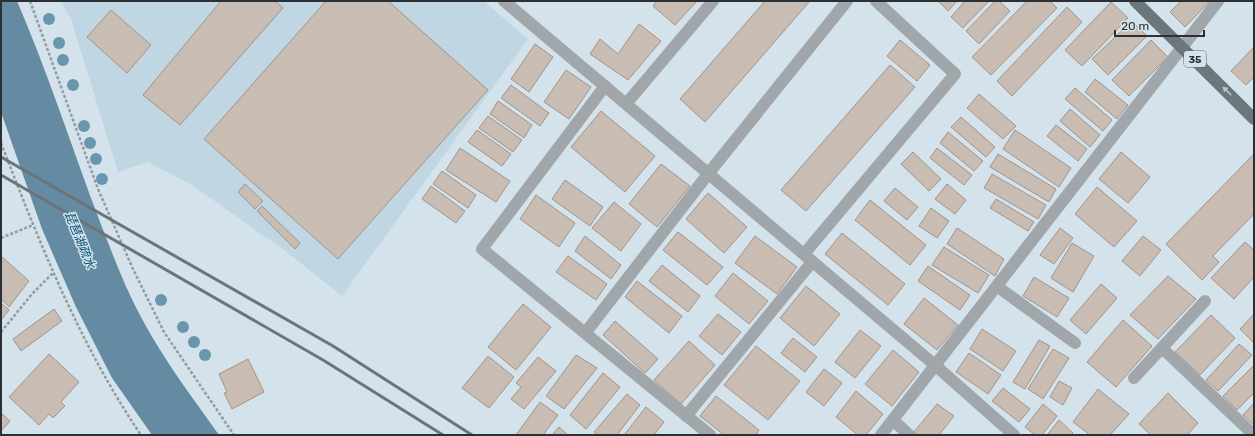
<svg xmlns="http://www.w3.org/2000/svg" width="1255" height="436" viewBox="0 0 1255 436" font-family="Rubik,'Noto Sans JP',sans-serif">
	<rect width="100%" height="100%" fill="#d4e2eb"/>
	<!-- built -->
	<path fill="#c1d6e3" d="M61,1H484L528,39L342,296L288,253L192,185L148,162L118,172L71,19Z"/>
	<!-- water -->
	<path fill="#648ba1" d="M1,1H17C48,73 72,148 100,222C113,255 125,288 142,319C164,360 192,397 219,435H152L112,378L76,307L42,229L1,112Z"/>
	<!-- building -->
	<path fill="#c9bdb3" stroke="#a0948b" d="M221,1H275L283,8L180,125L143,95Z
		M326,1H388L488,90L338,259L204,139Z
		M657,1H697L675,25L653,6Z
		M765,1H810L705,122L680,99Z
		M938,1H957L948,11Z
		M965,1H989L963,28L951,17Z
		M995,1H999L1010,11L979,44L966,31Z
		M1027,1H1050L1057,8L991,75L972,57Z
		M1181,1H1209V2L1185,27L1170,12Z
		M1111,2L1128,18L1082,66L1065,50Z
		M1067,7L1082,22L1012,96L997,81Z
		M111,10L151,45L127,73L87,37Z
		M1132,21L1147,36L1108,75L1092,59Z
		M639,24L661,41L628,80L590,54L600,39L618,54Z
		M900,40L930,65L917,81L887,56Z
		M1151,40L1168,57L1129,96L1112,80Z
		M535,44L553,57L529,92L511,79Z
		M1254,47V77L1246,85L1231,71Z
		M890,65L915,87L806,211L781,190Z
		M566,70L591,87L569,119L544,102Z
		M1095,79L1128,105L1117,119L1085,92Z
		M511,85L549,113L540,126L501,98Z
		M1075,88L1112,120L1103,131L1065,99Z
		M979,94L1016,126L1003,139L967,108Z
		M498,101L532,125L524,138L490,114Z
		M1070,109L1100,135L1090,147L1060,121Z
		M601,111L655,156L625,192L571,147Z
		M488,116L522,140L513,152L479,128Z
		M961,117L995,147L986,157L951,127Z
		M1056,125L1087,149L1078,161L1047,136Z
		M477,130L511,154L502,166L468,142Z
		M1015,130L1071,168L1059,187L1003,149Z
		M948,132L983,161L974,171L940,143Z
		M460,148L510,181L496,202L446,170Z
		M937,148L972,175L964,185L930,158Z
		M913,152L941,179L929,191L901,164Z
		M1121,152L1150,177L1128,203L1099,179Z
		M998,154L1056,189L1049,202L990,167Z
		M1254,154V214L1213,256L1219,262L1202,280L1166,244Z
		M661,164L690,186L657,227L629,204Z
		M442,171L476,195L468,208L433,184Z
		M992,174L1046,205L1038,219L984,188Z
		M565,180L603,207L590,226L552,199Z
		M245,184L263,201L255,209L238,192Z
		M947,184L966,200L955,214L935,199Z
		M431,186L465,211L456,223L422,199Z
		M1097,187L1137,221L1114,247L1075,214Z
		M895,188L918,207L907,220L884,201Z
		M708,193L747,227L724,253L686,219Z
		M536,195L575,223L559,247L520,219Z
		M996,199L1034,222L1028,231L990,208Z
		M870,200L926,245L910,265L855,220Z
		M614,202L641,224L621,251L592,228Z
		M262,206L300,243L295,249L257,211Z
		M931,208L949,221L937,238L919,226Z
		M957,228L1004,259L995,276L947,244Z
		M1060,228L1073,238L1054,264L1040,255Z
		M678,232L723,267L707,285L663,250Z
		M842,233L905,284L888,305L825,254Z
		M585,236L621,265L611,279L575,251Z
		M755,236L797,267L777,294L735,263Z
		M1143,236L1161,250L1140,276L1122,261Z
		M1245,242L1254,250V277L1234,299L1211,278Z
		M1072,243L1094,256L1073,292L1051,278Z
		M944,247L989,275L978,293L932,265Z
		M1,256L29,281L9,307L1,299Z
		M568,256L607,284L596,300L556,272Z
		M662,265L700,296L688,312L649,281Z
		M928,266L970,295L960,310L918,281Z
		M733,273L768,301L749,324L715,296Z
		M1168,276L1196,299L1158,339L1130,315Z
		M1034,277L1069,298L1057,317L1023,296Z
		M637,281L682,316L669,333L625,297Z
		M1101,284L1117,298L1086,334L1070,320Z
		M806,286L840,314L814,346L780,318Z
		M924,298L958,325L937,350L904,324Z
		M1,303L9,310L1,320Z
		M523,304L551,327L516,370L488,347Z
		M54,309L62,321L21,351L13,339Z
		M718,314L741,332L722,355L699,336Z
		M1254,314V343L1240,329Z
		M1211,315L1235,338L1200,375L1175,352Z
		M1123,320L1152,346L1116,387L1087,362Z
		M615,321L658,359L645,373L603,335Z
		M982,329L1016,351L1003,371L970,349Z
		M860,330L881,346L855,378L835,362Z
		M793,338L817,357L805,372L781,353Z
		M1039,340L1050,346L1025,389L1013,382Z
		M689,341L715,365L681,404L654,380Z
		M1239,344L1252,355L1218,391L1206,380Z
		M756,346L800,381L768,420L724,385Z
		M1053,349L1069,358L1043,399L1028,389Z
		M893,350L919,372L892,406L865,384Z
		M969,353L1001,375L988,394L956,372Z
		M49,354L79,382L61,402L65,406L53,418L49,414L39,425L9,397Z
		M576,355L597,368L564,409L546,396Z
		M488,356L514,377L489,408L462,388Z
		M538,357L556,371L524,409L511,399L521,387L516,383Z
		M248,359L264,392L232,409L224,393L227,392L219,374Z
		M1254,365V393L1237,410L1223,396Z
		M824,369L842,383L824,406L806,392Z
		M603,373L620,387L586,429L570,415Z
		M1059,381L1072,388L1063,405L1050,397Z
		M1003,388L1030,409L1019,422L992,401Z
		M1098,389L1129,414L1110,435H1090L1073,422Z
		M856,391L883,414L866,435H858L836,417Z
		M1168,393L1198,423L1187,435H1151L1139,424Z
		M627,394L640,405L617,435H598L594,432Z
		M716,396L759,430L756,435H724L700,416Z
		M540,402L558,415L543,435H516Z
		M1254,403V425L1243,415Z
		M937,404L954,416L939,435H917L914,432Z
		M1043,404L1057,416L1042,435H1035L1025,427Z
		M646,407L664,422L654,435H624Z
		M1,413L10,421L1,431Z
		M1059,420L1073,433L1071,435H1047Z
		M559,427L568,435H552Z"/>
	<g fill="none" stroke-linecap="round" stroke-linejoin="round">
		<!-- path -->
		<path stroke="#919ba2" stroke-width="2.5" stroke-dasharray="3 2" stroke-linecap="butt" d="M30,1L98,189L133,269L164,332L234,435
			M1,143C40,244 80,345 141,435
			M1,238L33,225
			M1,332L32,294L53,273"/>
		<!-- service -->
		<path stroke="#a0a6aa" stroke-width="12" d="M605,86L482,249L710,435
			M998,287L1075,343
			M586,332L708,174L847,1
			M686,416L812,262
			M893,420L909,435"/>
		<!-- minor -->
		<path stroke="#a0a6aa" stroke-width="12" d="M504,1L936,366L1014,435
			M626,104L713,1
			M804,254L955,74L876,1
			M1162,348L1254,435
			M1134,378L1205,301
			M881,435L1218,1"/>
		<!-- primary -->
		<path stroke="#6b767d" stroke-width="12" d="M1135,1L1254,119"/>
		<!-- rail -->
		<path stroke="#6b747a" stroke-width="3" d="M1,157L333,346L472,435
			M1,175L323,360L443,435"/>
	</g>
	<!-- trees -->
	<g fill="#6896ac">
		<circle cx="49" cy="19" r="6"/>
		<circle cx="59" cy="43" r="6"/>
		<circle cx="63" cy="60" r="6"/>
		<circle cx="73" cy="85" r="6"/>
		<circle cx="84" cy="126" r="6"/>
		<circle cx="90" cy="143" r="6"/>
		<circle cx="96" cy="159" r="6"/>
		<circle cx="102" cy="179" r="6"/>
		<circle cx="161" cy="300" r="6"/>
		<circle cx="183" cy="327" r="6"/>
		<circle cx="194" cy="342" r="6"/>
		<circle cx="205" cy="355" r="6"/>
	</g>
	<!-- one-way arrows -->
	<defs><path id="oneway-solid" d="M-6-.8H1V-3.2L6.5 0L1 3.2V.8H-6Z"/></defs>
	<use fill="#bac7d0" href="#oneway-solid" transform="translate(1227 91) rotate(-135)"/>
	<g text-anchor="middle" stroke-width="3" stroke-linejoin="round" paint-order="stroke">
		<!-- shield labels -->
		<rect fill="#d4e2eb" stroke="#5d656a" stroke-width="1" x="1184" y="51" width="22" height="16" rx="3"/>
		<g font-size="10" font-weight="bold" fill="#2a3033">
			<text x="1195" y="63">35</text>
		</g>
		<!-- water labels -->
		<g font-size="12" font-style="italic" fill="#004d6d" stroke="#d4e2eb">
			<text transform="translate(80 240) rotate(68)" y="4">琵琶湖疏水</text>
		</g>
	</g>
	<!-- border -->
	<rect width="1255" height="436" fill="none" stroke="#2a3033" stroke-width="4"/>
	<!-- scale -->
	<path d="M1115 30v6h89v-6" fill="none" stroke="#2a3033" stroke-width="2"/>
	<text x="1121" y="30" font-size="12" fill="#2a3033" stroke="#d4e2eb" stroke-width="3" paint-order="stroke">20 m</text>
</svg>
